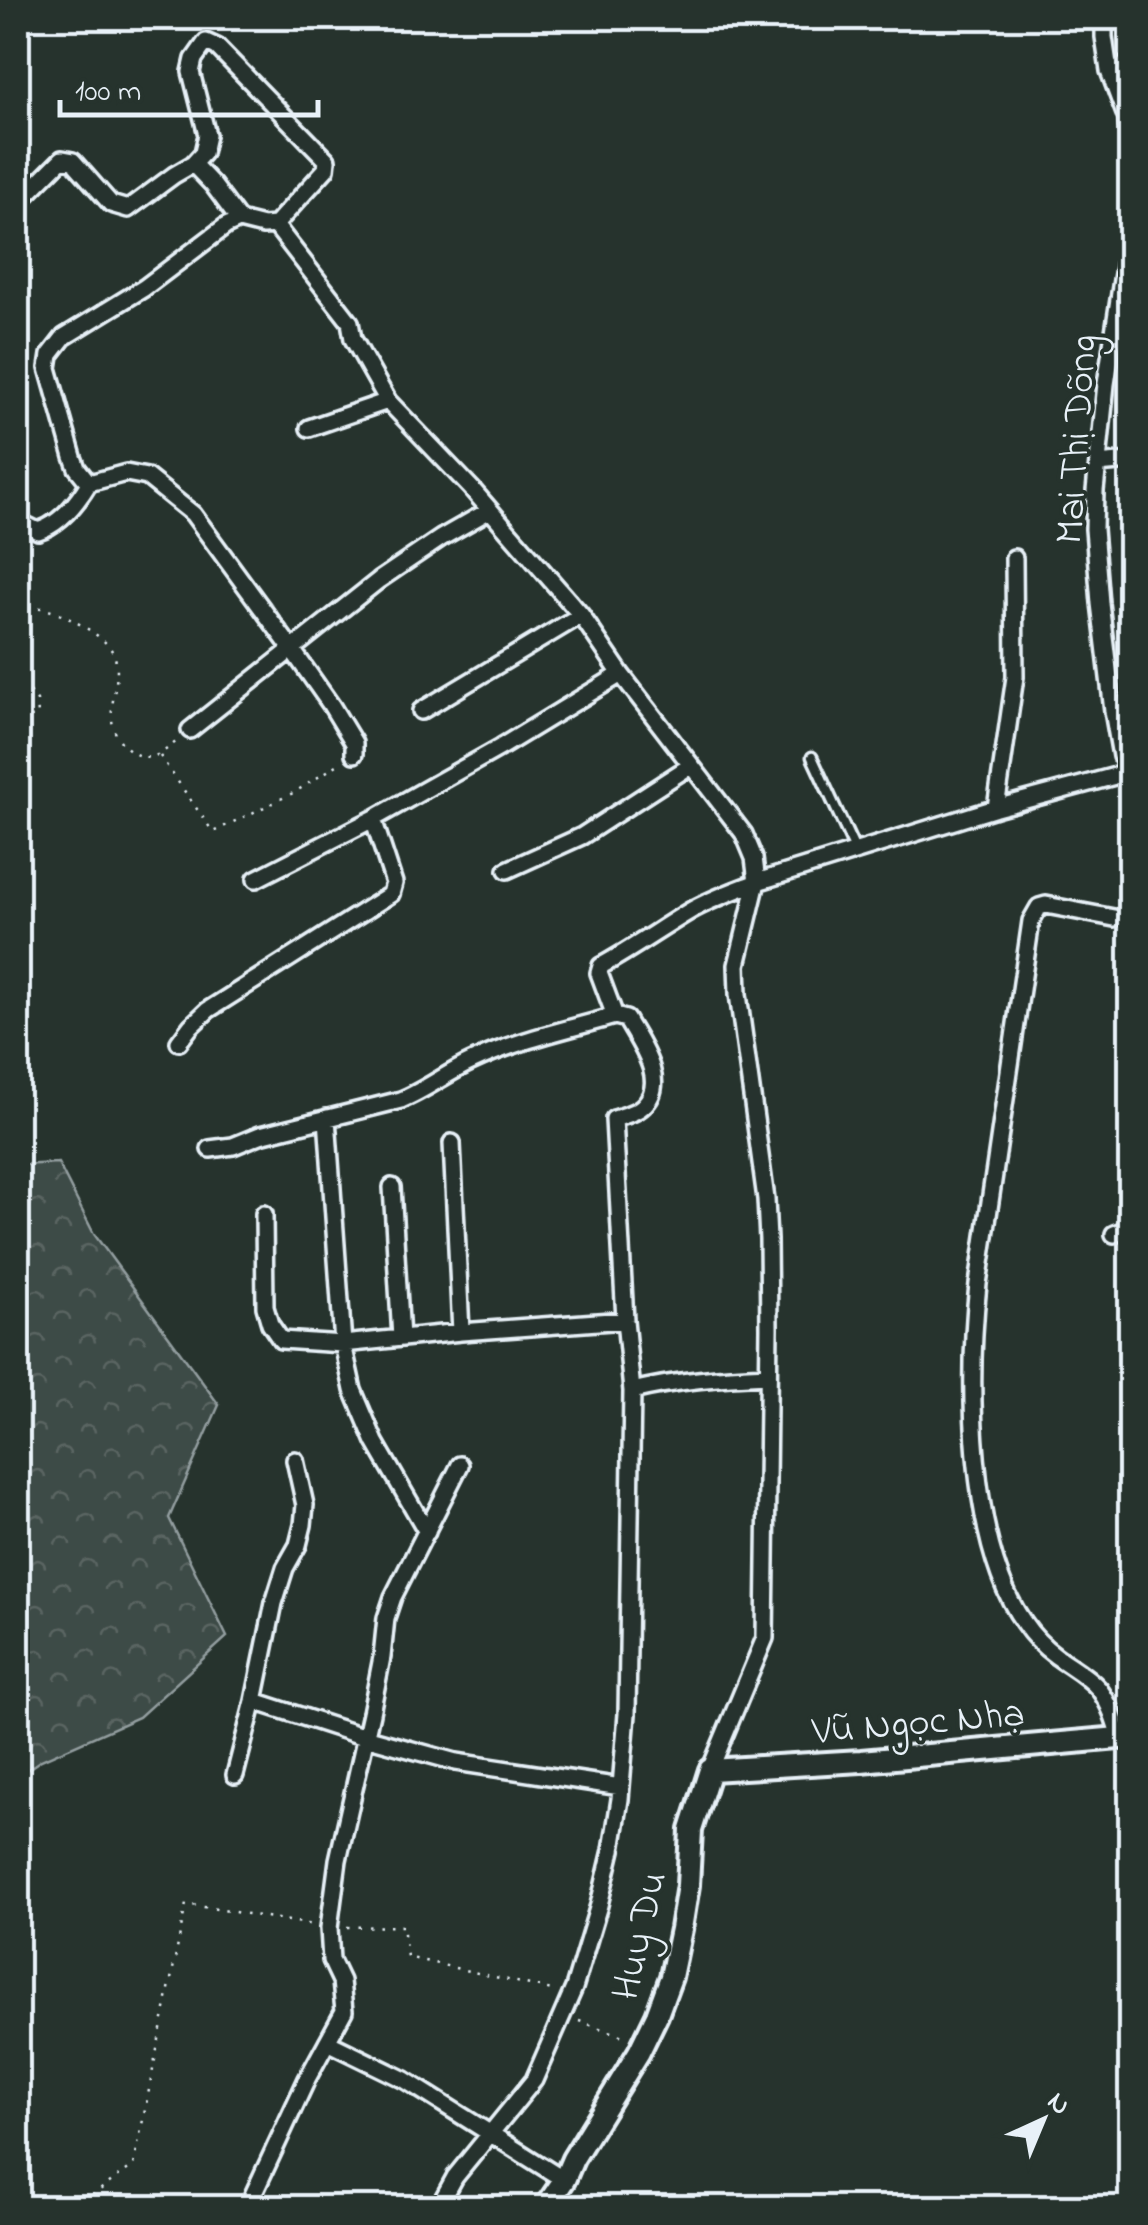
<svg xmlns="http://www.w3.org/2000/svg" width="1148" height="2225" viewBox="0 0 1148 2225" font-family="'Indie Flower',sans-serif">
	<defs>
		<pattern id="forest-crowns" width="20" height="18" patternUnits="userSpaceOnUse" patternTransform="scale(2.5)"><rect width="20" height="18" fill="#3e4b47"/><path d="M2 6a3 3 0 1 1 6 0M12 15a3 3 0 1 1 6 0" fill="none" stroke="#5a6562"/></pattern>
	</defs>
	<rect width="100%" height="100%" fill="#26332d"/>
	<filter id="ink" filterUnits="userSpaceOnUse"><feTurbulence type="fractalNoise" baseFrequency=".01" numOctaves="2"/><feDisplacementMap in="SourceGraphic" scale="20" xChannelSelector="R" yChannelSelector="G"/><feConvolveMatrix kernelMatrix="1 2 1 2 8 2 1 2 1" color-interpolation-filters="sRGB"/></filter>
	<g filter="url(#ink)">
		<!-- forest -->
		<path fill="url(#forest-crowns)" stroke="#939ea0" stroke-width="2.5" d="M58,1163L94,1234L219,1405L169,1518L227,1637L139,1717L41,1760L18,1776V1165Z"/>
		<g fill="none" stroke-linecap="round" stroke-linejoin="round">
			<defs>
				<path id="service" d="M1109,71L1130,58
					M812,757L856,852"/>
				<path id="minor" d="M1104,18V37L1109,71L1127,119L1130,149
					M193,164L213,185L239,220
					M18,203L62,159L73,161L111,204L128,209L174,175L193,164L203,153L207,135L191,72L194,59L206,42L217,47L327,160L326,169L275,225
					M1130,228L1106,384L1095,491L1094,529L1100,603L1113,711L1121,756L1130,772
					M309,428L388,401
					M1098,464L1130,461
					M89,483L126,473L147,477L193,514L291,648L331,705L354,743V754
					M18,521L38,531C61,524 77,503 89,483L77,468L73,457L48,368L50,355L64,337L144,288L226,226L239,220L263,226L275,225L350,322L353,339L388,401L471,488L581,615L621,674L744,834L754,858L757,882L737,965L738,994L766,1199L768,1240L769,1328L765,1638L710,1770
					M421,711L581,615
					M190,730L379,580L441,538L490,510
					M996,808L1015,677L1014,558
					M507,870L582,836L690,766
					M256,879L373,819
					M1114,918L1046,905L1039,907L1031,921L978,1284C968,1378 968,1544 1024,1623C1032,1635 1045,1648 1056,1656C1071,1667 1087,1675 1099,1689C1110,1704 1115,1720 1120,1738
					M179,1042L191,1026L208,1010L391,894L394,883L373,819L501,747L621,674
					M327,1118L343,1344L353,1390L375,1442L427,1532
					M452,1143L461,1332
					M210,1149L233,1146L260,1135L401,1100C426,1090 447,1073 471,1062C517,1040 566,1030 615,1016L599,973L601,966C632,949 660,929 690,911C711,899 734,891 757,882L996,808L1130,772
					M392,1187L401,1338
					M264,1214L265,1307L270,1324L281,1340L343,1344L461,1332L625,1320
					M1114,1234L1130,1228
					M632,1391C678,1380 722,1377 768,1375
					M254,1701L365,1737L456,1762L621,1787
					M235,1775L254,1701L274,1603L285,1568L298,1545L303,1525L305,1505L295,1460
					M327,2042L405,2080L564,2180
					M247,2208L307,2079L344,2011L341,1981L331,1960L329,1928L338,1860L371,1713L382,1657L386,1618L393,1597L460,1465
					M438,2208L455,2177L534,2080L574,1988L599,1905L612,1850L620,1799L627,1714L632,1391L625,1320L614,1119C623,1116 636,1113 643,1106C670,1082 638,1041 626,1019L615,1016"/>
				<path id="tertiary" d="M545,2208L564,2180L573,2159L639,2052L657,2015L671,1977L681,1929L688,1885L691,1830L710,1770L861,1761L1130,1737"/>
			</defs>
			<!-- service casing -->
			<use href="#service" stroke="#e8f1f8" stroke-width="15"/>
			<!-- minor casing -->
			<use href="#minor" stroke="#e8f1f8" stroke-width="22"/>
			<!-- tertiary casing -->
			<use href="#tertiary" stroke="#e8f1f8" stroke-width="28"/>
			<!-- path -->
			<path stroke="#e8f1f8" stroke-width="2.5" stroke-dasharray="2.5 8" stroke-linecap="butt" d="M186,18L194,28
				M18,608C25,608 33,607 41,608C60,612 102,633 112,651C130,682 90,720 131,751C149,765 162,753 177,741
				M18,674L37,701L38,715L24,719L18,715
				M160,756L213,832L295,792L340,763
				M347,1927L403,1926L407,1957L552,1990
				M579,2021L623,2036
				M75,2208L134,2165L186,1904L314,1925"/>
			<!-- service -->
			<use href="#service" stroke="#26332d" stroke-width="8"/>
			<!-- minor -->
			<use href="#minor" stroke="#26332d" stroke-width="15"/>
			<!-- tertiary -->
			<use href="#tertiary" stroke="#26332d" stroke-width="20"/>
		</g>
	</g>
	<g text-anchor="middle" stroke-width="8" stroke-linejoin="round" paint-order="stroke">
		<!-- street labels -->
		<g font-size="40" fill="#e8f1f8" stroke="#26332d">
			<text transform="translate(1074 439) rotate(-86)" y="14">Mai Thị Dõng</text>
			<text transform="translate(918 1720) rotate(-5)" y="14">Vũ Ngọc Nhạ</text>
			<text transform="translate(637 1935) rotate(-77)" y="14">Huy Du</text>
		</g>
	</g>
	<!-- margin -->
	<rect width="1148" height="2225" fill="none" stroke="#26332d" stroke-width="60"/>
	<rect x="30" y="30" width="1088" height="2165" fill="none" stroke="#e8f1f8" stroke-width="4" filter="url(#ink)"/>
	<!-- north arrow -->
	<g transform="translate(1043 2120) rotate(44)" stroke="#26332d" stroke-width="8" paint-order="stroke">
	<path d="M0-8L18 38L0 25L-18 38Z" fill="#e8f1f8"/>
	<text y="-15" font-size="28" font-weight="bold" text-anchor="middle" fill="#e8f1f8">N</text>
	</g>
	<!-- scale -->
	<path d="M60 100v15h258v-15" fill="none" stroke="#e8f1f8" stroke-width="5"/>
	<text x="75" y="100" font-size="30" fill="#e8f1f8" stroke="#26332d" stroke-width="8" paint-order="stroke">100 m</text>
</svg>
